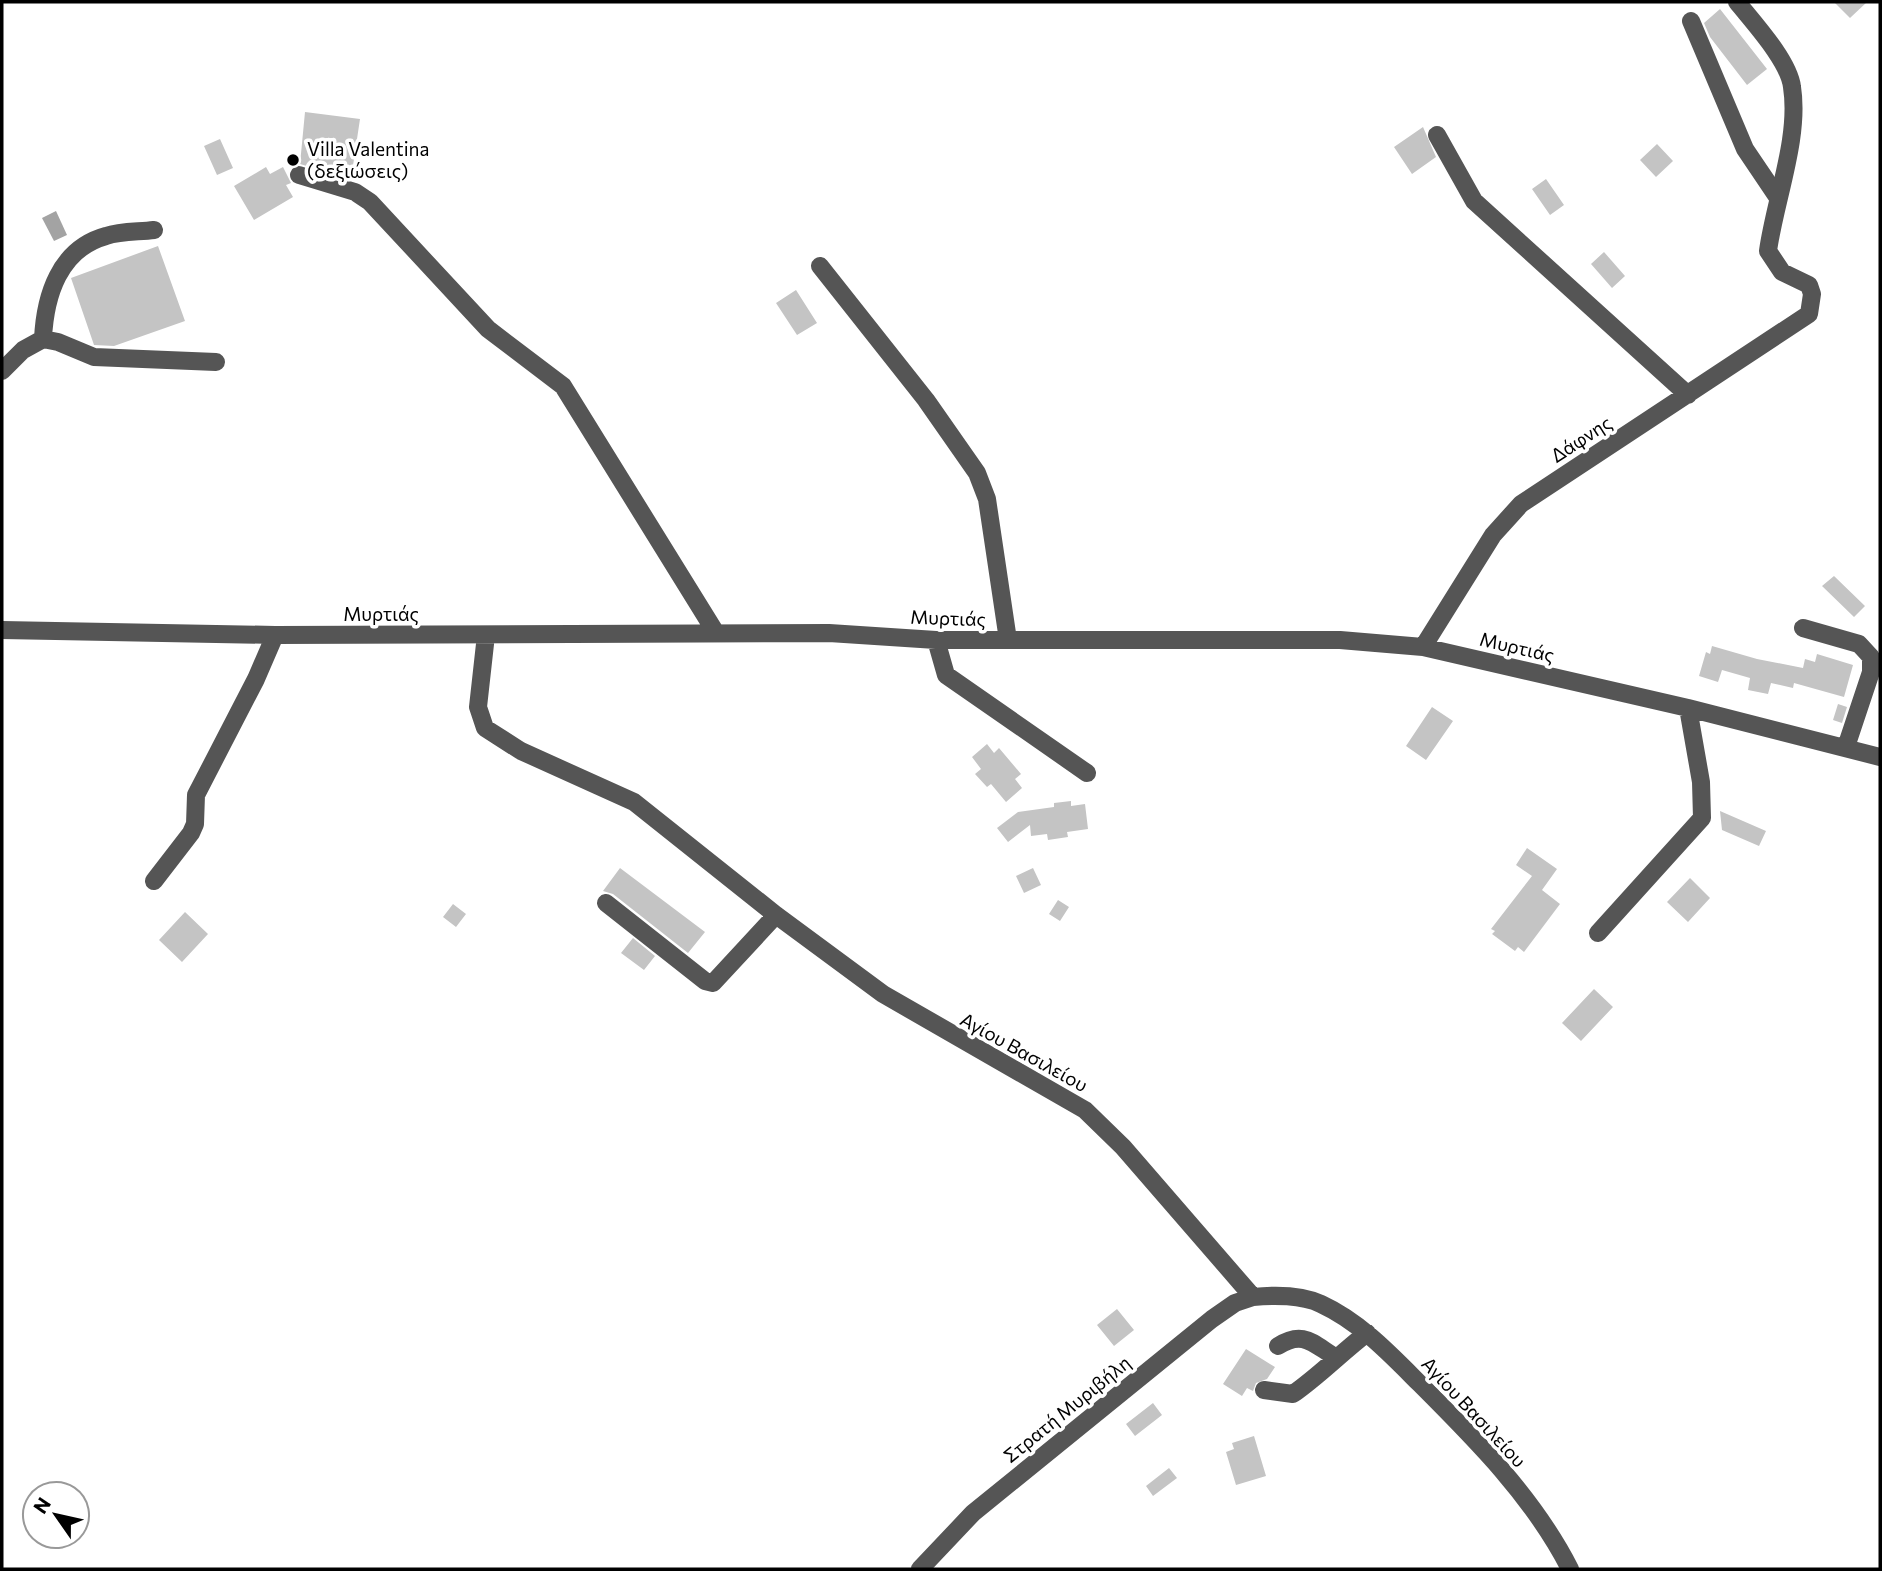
<svg xmlns="http://www.w3.org/2000/svg" width="1882" height="1571" viewBox="0 0 1882 1571" font-family="Commissioner,sans-serif">
	<rect width="100%" height="100%" fill="#fff"/>
	<!-- water -->
	<path fill="#a3a3a3" d="M56,211L67,235L54,241L42,218Z"/>
	<!-- building -->
	<path fill="#c4c4c4" d="M1834,2H1867L1850,18Z
		M1720,9L1767,69L1747,85L1710,37L1704,23Z
		M305,112L360,119L351,179L300,164Z
		M1423,127L1436,157L1412,174L1394,147Z
		M220,139L233,168L217,175L204,146Z
		M1657,144L1673,161L1656,177L1640,160Z
		M266,167L270,174L283,167L291,183L286,185L293,197L254,220L234,186Z
		M1546,179L1564,205L1550,215L1532,189Z
		M158,246L185,321L114,346L94,345L71,278Z
		M1604,252L1625,276L1612,288L1591,264Z
		M796,290L817,323L797,335L776,303Z
		M1834,576L1865,606L1854,617L1822,586Z
		M1712,646L1757,659L1803,668L1805,659L1815,662L1817,654L1853,665L1844,697L1794,683L1793,688L1771,683L1768,694L1748,690L1750,678L1722,670L1718,682L1699,676L1706,652L1710,654Z
		M1838,704L1847,707L1842,723L1833,720Z
		M1432,707L1453,721L1426,760L1406,746Z
		M987,744L994,753L999,748L1021,774L1015,779L1022,788L1006,802L991,784L987,787L975,774L981,769L972,757Z
		M1071,801V806L1085,804L1088,829L1067,832L1068,837L1048,840L1047,834L1031,836L1030,825L1008,842L997,828L1018,812L1054,807V803Z
		M1720,811L1766,831L1759,846L1722,830Z
		M1527,848L1557,869L1542,890L1560,904L1524,952L1518,947L1515,951L1492,934L1495,931L1491,929L1532,876L1516,865Z
		M620,868L705,932L688,953L613,894L603,891Z
		M1033,868L1041,885L1024,893L1016,876Z
		M1690,878L1710,898L1688,922L1667,902Z
		M1058,900L1069,907L1060,921L1049,914Z
		M453,904L466,914L456,927L443,917Z
		M185,912L208,934L182,962L159,940Z
		M633,938L655,956L644,970L621,953Z
		M1594,989L1613,1007L1581,1041L1562,1023Z
		M1117,1309L1134,1330L1114,1346L1097,1325Z
		M1246,1349L1275,1367L1267,1379L1256,1383L1253,1391L1247,1388L1242,1396L1223,1384Z
		M1153,1403L1162,1415L1135,1436L1126,1424Z
		M1254,1436L1266,1476L1236,1485L1226,1452L1234,1449L1232,1443Z
		M1169,1468L1177,1478L1153,1496L1146,1486Z"/>
	<g fill="none" stroke-linecap="round" stroke-linejoin="round">
		<!-- minor -->
		<path stroke="#555" stroke-width="18" d="M1691,21L1745,149L1778,198
			M1437,135L1474,201L1688,395
			M299,175L355,192L370,202L488,329L563,386L716,633
			M820,266L926,400L977,473L987,499L1008,640
			M43,339C45,296 59,249 106,236C121,231 139,232 154,230
			M2,371L23,350L43,339L58,342L94,357L216,362
			M1803,628L1859,644L1871,657V672L1846,747
			M2,630L275,635L829,633L936,640H1340L1423,647L1688,708L1880,757
			M486,635L478,707L485,728L521,751L634,802L776,915L883,994L1085,1110L1123,1147L1253,1297C1273,1295 1302,1295 1321,1304C1360,1322 1390,1354 1420,1384C1476,1440 1534,1498 1570,1569
			M936,640L946,675L1087,773
			M1423,647L1493,535L1521,504L1809,314L1812,294L1809,285L1782,272L1768,251C1775,200 1800,138 1792,87C1789,61 1753,22 1737,2
			M154,881L191,833L195,824L196,795L256,679L275,635
			M606,903L705,981L713,983L776,915
			M1598,933L1702,818L1701,782L1688,708
			M1278,1346C1303,1330 1312,1343 1335,1357
			M1264,1390L1293,1394C1320,1375 1341,1353 1367,1333
			M920,1569L973,1513L1212,1319L1235,1303L1253,1297"/>
	</g>
	<!-- markers -->
	<circle fill="#000" stroke="#fff" stroke-width="2.5" cx="293" cy="160" r="7"/>
	<g text-anchor="middle" stroke-width="7" stroke-linejoin="round" paint-order="stroke">
		<!-- poi labels -->
		<g font-size="19" fill="#000" stroke="#fff" text-anchor="start">
			<text x="307" y="156">Villa Valentina<tspan x="307" dy="22">(δεξιώσεις)</tspan></text>
		</g>
		<!-- street labels -->
		<g font-size="19" fill="#000" stroke="#fff">
			<text transform="translate(1581 439) rotate(-33)" y="7">Δάφνης</text>
			<text x="381" y="621">Μυρτιάς</text>
			<text transform="translate(948 618) rotate(2)" y="7">Μυρτιάς</text>
			<text transform="translate(1517 647) rotate(13)" y="7">Μυρτιάς</text>
			<text transform="translate(1024 1052) rotate(29)" y="7">Αγίου Βασιλείου</text>
			<text transform="translate(1067 1409) rotate(-39)" y="7">Στρατή Μυριβήλη</text>
			<text transform="translate(1474 1412) rotate(47)" y="7">Αγίου Βασιλείου</text>
		</g>
	</g>
	<!-- border -->
	<rect width="1882" height="1571" fill="none" stroke="#000000" stroke-width="7"/>
	<!-- north arrow -->
	<g transform="translate(56 1515) rotate(304)"><circle r="33" fill="#ffffff" stroke="#999999" stroke-width="2"/>
	<path d="M0-5L12 26L0 18L-12 26Z" fill="#000000"/>
	<text y="-10" font-size="19" font-weight="bold" text-anchor="middle" fill="#000000">N</text>
	</g>
</svg>
